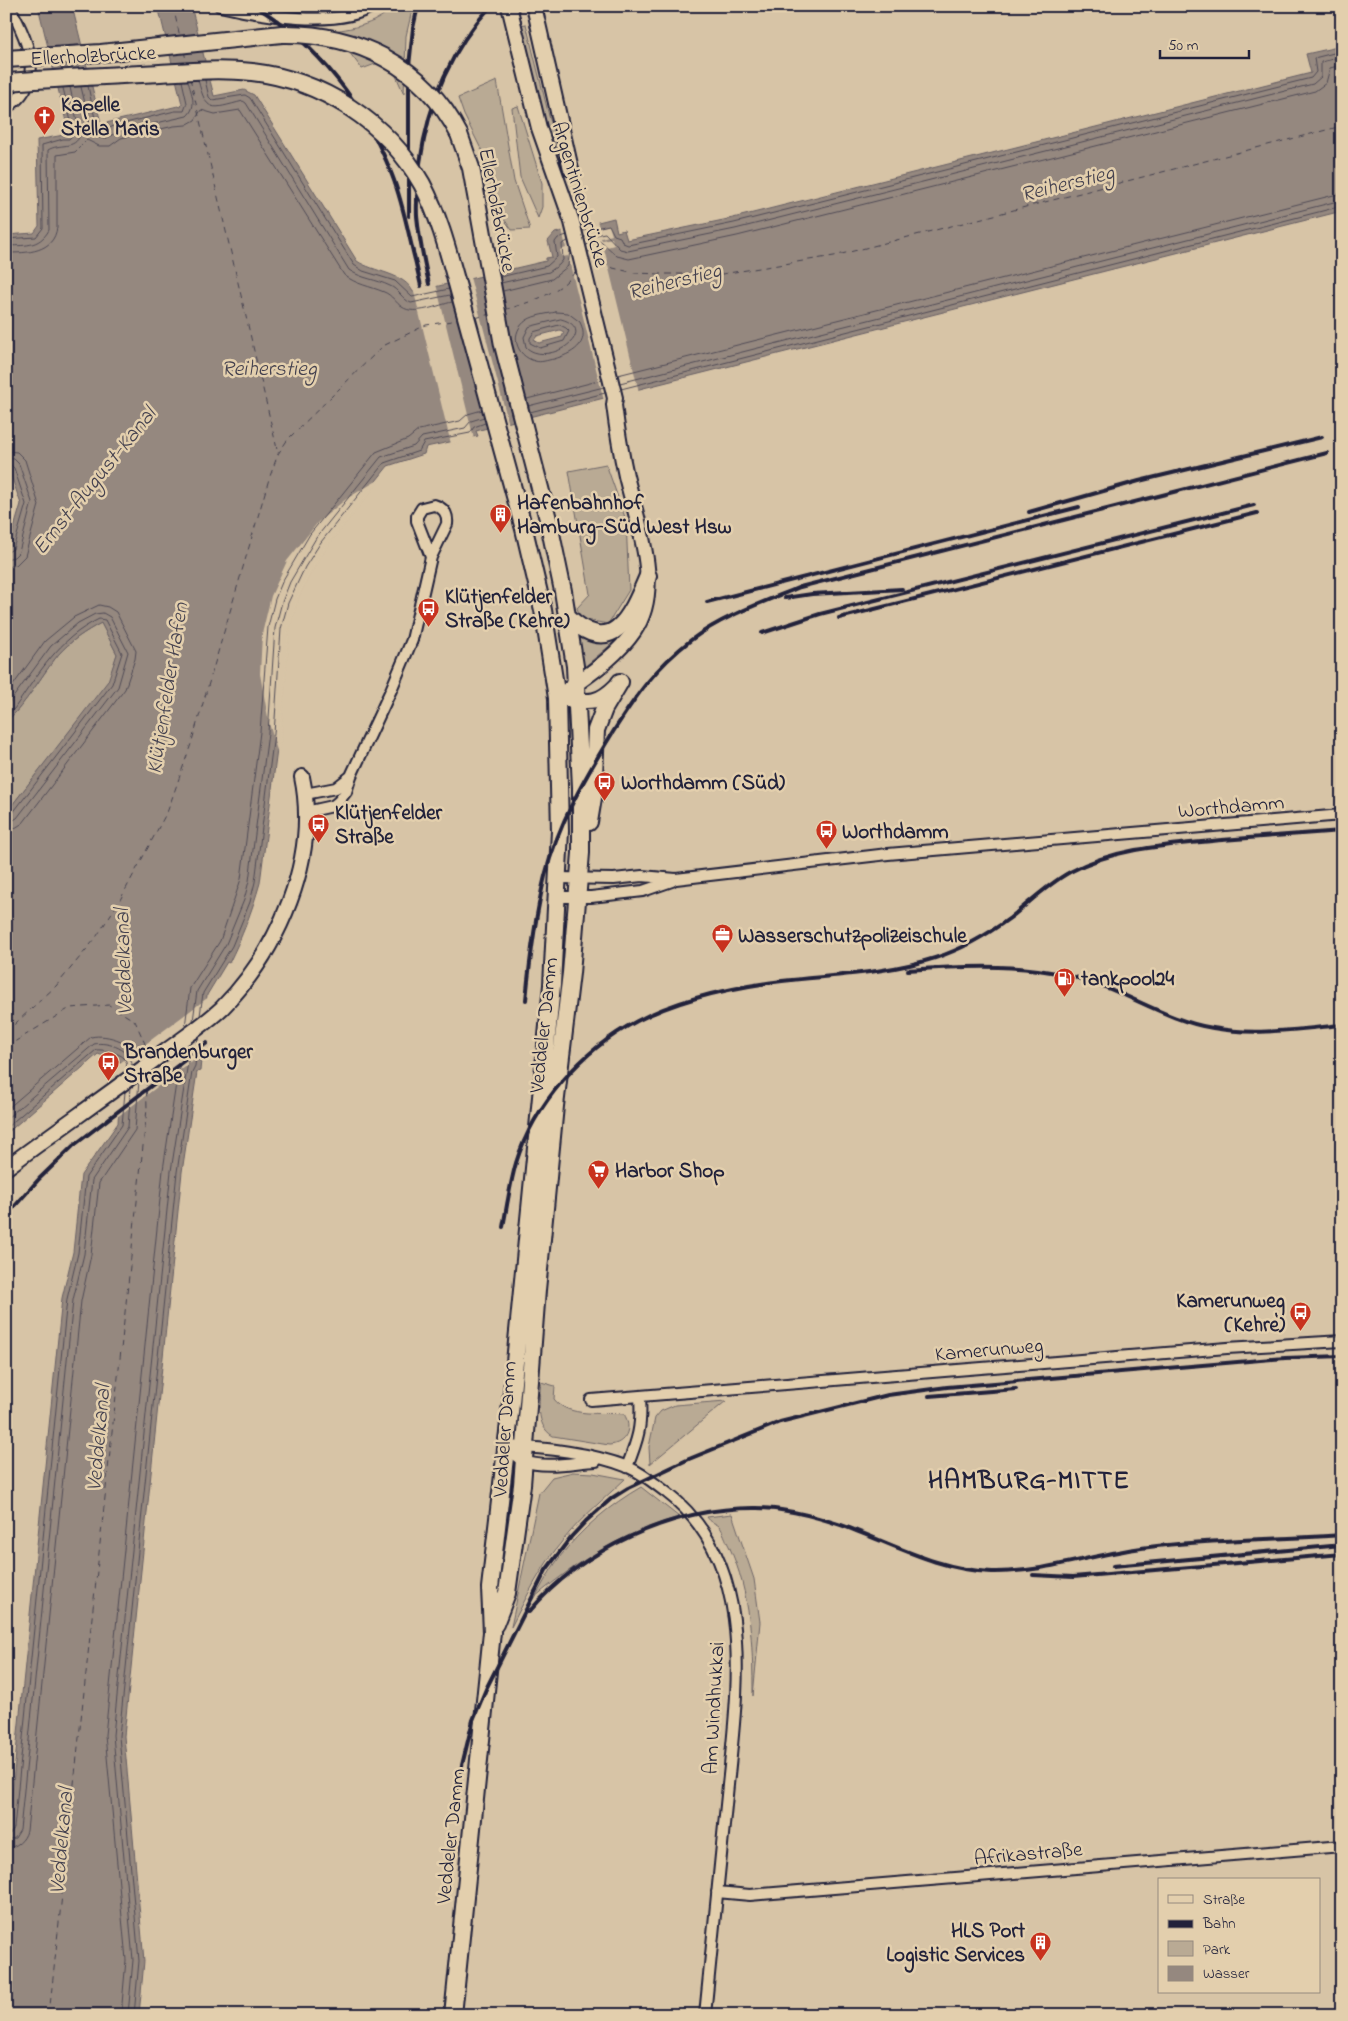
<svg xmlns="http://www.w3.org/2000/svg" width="1348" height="2021" viewBox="0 0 1348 2021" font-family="'Indie Flower',sans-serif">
	<rect width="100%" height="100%" fill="#d7c4a6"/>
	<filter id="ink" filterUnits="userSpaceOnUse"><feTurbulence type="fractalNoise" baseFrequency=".02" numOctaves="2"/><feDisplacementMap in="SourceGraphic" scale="10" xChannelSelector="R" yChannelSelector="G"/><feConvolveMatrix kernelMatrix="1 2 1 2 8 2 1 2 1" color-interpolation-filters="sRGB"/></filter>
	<g filter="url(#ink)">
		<!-- green -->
		<path fill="#b9aa94" stroke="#6e6668" d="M393,6H413L406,36L404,94L393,69L378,63L362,69L333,31C355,28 378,24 393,6Z
			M526,24L549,116L561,154L562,159L560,160L544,119L520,25Z
			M497,81L514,181L530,229L512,230L498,211L483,153L464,115L458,98Z
			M518,106L542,183V207L538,218L520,177L512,108Z
			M606,464L626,520L629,590L608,624L581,619L577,608L590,594L569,471Z
			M101,623L117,654L109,681L6,813V722C27,703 40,677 58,655C69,642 86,631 101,623Z
			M622,633L620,637L583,668L578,635Z
			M541,1382L555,1386L554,1399C568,1418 602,1412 624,1414C633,1428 626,1444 609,1445L553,1436C535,1426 539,1400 541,1382Z
			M726,1401L650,1464L649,1447L655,1418L661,1411L675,1405Z
			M573,1472L593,1473L625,1479C604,1499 582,1517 564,1539C542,1565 527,1596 511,1627L539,1493L552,1477Z
			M641,1487L679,1517C623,1533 579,1560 535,1597C543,1584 550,1570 559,1558C581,1529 610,1505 641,1487Z
			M732,1514L754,1579L760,1622L753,1696C753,1644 751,1594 729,1546C726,1541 723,1530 719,1526C714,1522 711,1523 707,1517Z"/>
		<!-- water -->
		<path fill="#95887f" stroke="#675f64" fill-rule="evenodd" d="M38,6H72L102,127L104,128L107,126L106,123L178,106L181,107L182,104L158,6H191L214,96L244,90L254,95L357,261C373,272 405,273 413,292L546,261V258L552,257L548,241L555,233L614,218L617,232L624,230L627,240L733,218L1311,73L1306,54L1342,46V211L533,416L476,431L478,436L426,447L424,454L388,466L325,545L300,587L286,629L279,734L260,883C252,911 242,937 229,963L227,962L207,995L200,1071L197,1072L182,1172L124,1736L144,1961L139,2015H6V1852L62,1298L73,1252L81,1175L118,1123L121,1062L98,1054L6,1134V813L108,681L117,654L101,623C86,631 69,642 58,655C40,677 27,703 6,722V555L21,504L9,470L6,469V235L34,233L39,226L37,140L69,134ZM560,330L564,332L562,337L539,343L534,340L537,336Z"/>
		<!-- pier -->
		<path fill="#d7c4a6" d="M597,220L599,228L609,225L612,235L601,238L602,240L612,238L614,245L604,248L639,392L604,401L568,256L562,257L560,250L566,248L562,229Z
			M470,277L509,425L487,431L447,281Z
			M436,284L474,439L451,444L413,288L414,289Z
			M380,479L327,546L312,570L298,598L289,630L281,735L278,754L269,723L260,674L262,634L271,596L287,561L318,522L346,499Z
			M210,996L204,1052L117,1117L120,1063Z"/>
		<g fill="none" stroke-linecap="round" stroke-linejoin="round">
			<!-- shore -->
			<path stroke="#504b56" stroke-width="1" d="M198,80C207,114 211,109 243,101L246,103L349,270C362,279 376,279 390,286C398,289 402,299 411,303L450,295
				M205,80L209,97L212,100L245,95L250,98L354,265L363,271L395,281L412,297L449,289
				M88,86L97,128L100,131L105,132L113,126L175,111H184L187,103L182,81
				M81,87L92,131L97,137L105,139L117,132L187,116C198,106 191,93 188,81
				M583,231L609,225L614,235L620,237L623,243L628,245L734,223L1311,78L1316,72L1314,58L1342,51
				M584,237L605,233L620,249L628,251L735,229L1313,84L1321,77V62L1342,57
				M6,239L36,237L43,228L42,145L63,139H69L74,134L63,88
				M586,245L601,241L617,256L629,259L737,236L1315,91L1326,83L1330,68L1342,65
				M6,246C24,245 39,248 49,230L48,150C59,143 75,150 80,135L70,87
				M6,253C27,253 54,253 57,227V155L75,152L87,140L99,146H110L121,138L174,126L186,125L195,120L201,110L215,114L240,110L344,275C357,285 370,286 384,292C392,295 396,303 402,307C415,316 438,305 452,302
				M500,277L547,266L557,257L555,242L558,238L567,235
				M501,283L549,272L559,265L563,260L562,244L568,241
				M503,291L552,279L568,266L570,250
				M556,312L568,313L580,322C591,345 571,354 554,359C547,360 541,363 535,361C515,356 509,332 527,320C535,315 547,314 556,312Z
				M561,319C602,330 548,369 526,347L524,337L529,327Z
				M560,325L566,328L569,331L564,341L540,348L530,343V338L534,332Z
				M618,375L1342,193
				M620,383L1342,200
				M621,389L1342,206
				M527,399L602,380
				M528,406L604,387
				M530,412L605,393
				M6,451L17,452L25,460L39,505L25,556L16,565L6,567
				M6,458L14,459L19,464L32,502L19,552L14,557L6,559
				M6,464L11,465L14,468L26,504L13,549L6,553
				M6,695L45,641L74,617L99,605L108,607L116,612L136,651L135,659L125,689L23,823L15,828L6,830
				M6,707L51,646L78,623L95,614L103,613L110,617L128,652L118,687L17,818L12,821L6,822
				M6,715L14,709C39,673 58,639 99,619L105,620L122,653L112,684L12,814L6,816
				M200,1016L203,993L232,946L250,902L255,882L274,734L281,629L288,603L305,567L321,542L384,463L419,451L424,442L470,433L474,427L485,423
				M193,1021L197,991L226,944L244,900L249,881L268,733L275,628L282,602L290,582L316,538L381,457L414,446L422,437L465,428L471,421L484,417
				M185,1027L190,988L220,941L241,879L260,732L268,627L275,599L283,580L310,534L376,452L408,439L419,430L460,421L468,414L482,410
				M6,1110L91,1037C107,1033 136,1043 140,1060
				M6,1119L94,1044C108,1041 133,1050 132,1066
				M6,1128L96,1050C102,1049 120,1053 124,1058C128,1062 126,1067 126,1071
				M6,1834L11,1833L14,1828L67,1299L78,1253L86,1177L122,1125L125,1092
				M6,1840L15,1838L20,1830L73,1300L84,1254L92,1180L128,1127L131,1087
				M6,1848C17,1847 24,1841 27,1831L81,1301L91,1255L99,1183L135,1130L139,1081
				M121,2015L126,1960L105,1735L163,1170L178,1070L182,1060L183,1049
				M128,2015L133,1960L113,1735L171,1171L191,1043
				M134,2015L139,1961L119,1736L177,1172L192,1072L195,1066L198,1038"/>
			<!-- ferry -->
			<path stroke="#44414f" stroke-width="1" stroke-dasharray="6 5" stroke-linecap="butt" d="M173,6L180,37
				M184,51L187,64
				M190,78L278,453
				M586,255L589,251L613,268L635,273L661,274H722L834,256L1342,126
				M504,310C530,302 561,294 577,269
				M475,318L490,314
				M6,1032L56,986L95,939L120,900L168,810L191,744L269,479L278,454L288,439L383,346L426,325L458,320
				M6,1047L70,1008L109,1005L135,1021L146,1046V1059
				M49,2015L147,1109L146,1073"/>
			<defs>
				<path id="street" d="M220,6C257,15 340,29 372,6
					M6,108C48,82 28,40 9,6
					M305,794L336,788L350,777
					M306,812L333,806L338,802L346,792L351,776L391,690L412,640L431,557L447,524C448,514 444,508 434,505L422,508L417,516V521L431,557
					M558,878L614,879L642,876L676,879L888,854L1342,815
					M557,897H591L643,891L672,881
					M591,1400L1227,1348L1342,1341
					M505,1446C547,1448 589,1452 628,1467C642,1473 654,1483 666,1492C757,1561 738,1686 728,1785C720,1861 713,1938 705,2015
					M505,1446C511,1451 516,1458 524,1461C545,1469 574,1462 596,1461
					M627,1467C638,1439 642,1427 640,1397
					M717,1892L750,1895L1342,1846"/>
				<path id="secondary" d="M509,6L539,128L572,222L615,398L614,405C617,429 621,453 626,476C637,522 664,588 634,631C615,659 583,678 557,698
					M534,6L571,169
					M567,699C590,703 599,703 616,686
					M6,1168C58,1129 111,1093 162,1054C182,1039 204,1025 222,1008C279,950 319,858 302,777"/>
				<path id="primary" d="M459,134L471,168L503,345L548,519L563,591L575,666L581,787V853L571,973L555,1106L537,1290L522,1485L507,1593L495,1624
					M567,616C613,660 631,616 648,576
					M589,822L593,798L596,730L604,709L620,682
					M453,2015L492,1632L490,1588L509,1423L552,985L560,831L557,698L543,610L524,529L456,280"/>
			</defs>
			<!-- street casing -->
			<use href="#street" stroke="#22223b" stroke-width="14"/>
			<!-- secondary casing -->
			<use href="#secondary" stroke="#22223b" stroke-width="18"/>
			<!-- primary casing -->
			<use href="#primary" stroke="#22223b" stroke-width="20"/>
			<!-- street -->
			<use href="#street" stroke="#e3cfad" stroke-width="10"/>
			<!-- secondary -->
			<use href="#secondary" stroke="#e3cfad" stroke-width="14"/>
			<!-- primary -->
			<use href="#primary" stroke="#e3cfad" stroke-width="16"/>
			<!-- rail -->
			<path stroke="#22223b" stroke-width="4" d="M255,6C318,44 366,107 392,175C403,203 408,232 415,260
				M409,216V66L413,28L418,6
				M414,255L421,286
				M429,284C424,261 419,239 417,216C416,198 418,181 420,163C428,104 450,50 491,6
				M1029,512L1139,481L1322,437
				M785,598L812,594L902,589
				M707,602L1079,507
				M839,618L1257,513
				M762,633L820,614L1254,505
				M908,970C976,965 1046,962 1110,989C1144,1003 1176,1022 1213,1028C1255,1036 1299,1029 1342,1025
				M526,1000C530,958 535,917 545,876C558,824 585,777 613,732C637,694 655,668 691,640C723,616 764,602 800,587L1327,453
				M6,1216L39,1179L73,1146L207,1043
				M503,1227C507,1206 510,1184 516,1163C534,1104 582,1050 637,1021C679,999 735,987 782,981C834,975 885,974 935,958C963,949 987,935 1010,918C1030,902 1048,884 1070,872C1117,847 1170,845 1222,840C1262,837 1302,834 1342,831
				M929,1396L1016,1389
				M1113,1566L1342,1545
				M1033,1575L1073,1577L1342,1554
				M529,1612C582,1549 673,1507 757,1508C785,1508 814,1516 841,1525C891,1543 937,1570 992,1572C1046,1573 1095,1553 1149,1547C1213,1539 1278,1540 1342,1535
				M456,1790L473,1720L486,1689L546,1570L571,1537L586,1521L612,1498L628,1488L689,1459L780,1422L888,1395L947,1387L1285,1358L1342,1356"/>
			<defs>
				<path id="primary-bridge" d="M6,59L101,53L282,34C357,33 424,66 459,134
					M6,82C52,79 97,76 142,74C178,72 215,68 252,72C322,80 387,122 422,184C438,214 447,247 456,280"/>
			</defs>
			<!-- primary-bridge casing -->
			<use href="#primary-bridge" stroke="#22223b" stroke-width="20" stroke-linecap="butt"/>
			<!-- primary-bridge -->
			<use href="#primary-bridge" stroke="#e3cfad" stroke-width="16"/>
		</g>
	</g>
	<!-- icons -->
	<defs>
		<symbol id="church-pin" viewBox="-11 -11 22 30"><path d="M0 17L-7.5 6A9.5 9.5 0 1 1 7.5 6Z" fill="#c8321e" stroke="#e3cfad"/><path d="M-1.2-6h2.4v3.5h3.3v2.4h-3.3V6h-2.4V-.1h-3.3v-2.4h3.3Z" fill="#fff"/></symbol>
		<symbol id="building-pin" viewBox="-11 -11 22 30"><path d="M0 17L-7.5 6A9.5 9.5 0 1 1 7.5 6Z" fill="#c8321e" stroke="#e3cfad"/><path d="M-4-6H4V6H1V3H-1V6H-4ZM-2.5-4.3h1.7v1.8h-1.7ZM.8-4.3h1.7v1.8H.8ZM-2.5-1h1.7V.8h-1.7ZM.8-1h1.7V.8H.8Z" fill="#fff"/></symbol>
		<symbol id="bus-pin" viewBox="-11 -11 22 30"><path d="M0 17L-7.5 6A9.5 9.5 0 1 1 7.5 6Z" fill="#c8321e" stroke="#e3cfad"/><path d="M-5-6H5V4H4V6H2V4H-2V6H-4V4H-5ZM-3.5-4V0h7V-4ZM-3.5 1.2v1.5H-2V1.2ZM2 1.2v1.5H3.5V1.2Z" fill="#fff"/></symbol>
		<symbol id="office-pin" viewBox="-11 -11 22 30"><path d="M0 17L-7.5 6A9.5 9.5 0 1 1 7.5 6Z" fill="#c8321e" stroke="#e3cfad"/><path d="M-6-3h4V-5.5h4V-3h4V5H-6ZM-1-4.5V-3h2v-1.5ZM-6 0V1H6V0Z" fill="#fff"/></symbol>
		<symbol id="fuel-pin" viewBox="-11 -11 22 30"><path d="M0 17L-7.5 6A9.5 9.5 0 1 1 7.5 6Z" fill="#c8321e" stroke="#e3cfad"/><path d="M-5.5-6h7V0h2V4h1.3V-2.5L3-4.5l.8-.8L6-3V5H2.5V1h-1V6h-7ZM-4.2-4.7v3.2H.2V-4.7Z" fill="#fff"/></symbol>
		<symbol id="supermarket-pin" viewBox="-11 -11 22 30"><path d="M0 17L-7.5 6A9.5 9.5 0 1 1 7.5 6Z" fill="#c8321e" stroke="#e3cfad"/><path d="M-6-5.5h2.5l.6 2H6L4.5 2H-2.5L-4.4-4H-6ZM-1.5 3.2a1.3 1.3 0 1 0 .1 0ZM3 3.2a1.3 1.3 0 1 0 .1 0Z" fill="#fff"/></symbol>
	</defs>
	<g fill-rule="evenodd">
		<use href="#church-pin" x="32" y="104" width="25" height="34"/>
		<use href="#building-pin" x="488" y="502" width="25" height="34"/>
		<use href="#bus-pin" x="416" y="596" width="25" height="34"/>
		<use href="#bus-pin" x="592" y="770" width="25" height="34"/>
		<use href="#bus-pin" x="306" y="812" width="25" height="34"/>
		<use href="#bus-pin" x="814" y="818" width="25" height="34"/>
		<use href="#office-pin" x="710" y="922" width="25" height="34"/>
		<use href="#fuel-pin" x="1052" y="966" width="25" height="34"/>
		<use href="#bus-pin" x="96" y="1050" width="25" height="34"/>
		<use href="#supermarket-pin" x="586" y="1158" width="25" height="34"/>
		<use href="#bus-pin" x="1288" y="1300" width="25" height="34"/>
		<use href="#building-pin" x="1028" y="1930" width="25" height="34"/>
	</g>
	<g text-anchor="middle" stroke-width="5" stroke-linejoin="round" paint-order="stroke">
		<!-- street labels -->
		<g font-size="21" fill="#22223b" stroke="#e3cfad">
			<text transform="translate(93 55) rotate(-3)" y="7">Ellerholzbrücke</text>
			<text transform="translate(581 194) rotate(73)" y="7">Argentinienbrücke</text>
			<text transform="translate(498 210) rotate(79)" y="7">Ellerholzbrücke</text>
			<text transform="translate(1231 806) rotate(-5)" y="7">Worthdamm</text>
			<text transform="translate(543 1025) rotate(-84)" y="7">Veddeler Damm</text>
			<text transform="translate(989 1349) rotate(-5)" y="7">Kamerunweg</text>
			<text transform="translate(504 1429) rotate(-86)" y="7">Veddeler Damm</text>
			<text transform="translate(713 1708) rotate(-87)" y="7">Am Windhukkai</text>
			<text transform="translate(450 1836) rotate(-84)" y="7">Veddeler Damm</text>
			<text transform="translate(1028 1853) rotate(-5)" y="7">Afrikastraße</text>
		</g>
		<!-- poi labels -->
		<g font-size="21" font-weight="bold" fill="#22223b" stroke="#e3cfad" text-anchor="start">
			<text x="61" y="111">Kapelle<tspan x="61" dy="24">Stella Maris</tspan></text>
			<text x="517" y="509">Hafenbahnhof<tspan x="517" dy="24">Hamburg-Süd West Hsw</tspan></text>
			<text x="445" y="603">Klütjenfelder<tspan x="445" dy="24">Straße (Kehre)</tspan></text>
			<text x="621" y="789">Worthdamm (Süd)</text>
			<text x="335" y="819">Klütjenfelder<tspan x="335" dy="24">Straße</tspan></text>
			<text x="842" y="838">Worthdamm</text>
			<text x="738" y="942">Wasserschutzpolizeischule</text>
			<text x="1081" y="985">tankpool24</text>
			<text x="124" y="1058">Brandenburger<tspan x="124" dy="24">Straße</tspan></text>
			<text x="615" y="1177">Harbor Shop</text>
			<text x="1285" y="1307" text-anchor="end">Kamerunweg<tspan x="1285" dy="24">(Kehre)</tspan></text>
			<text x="1025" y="1937" text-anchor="end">HLS Port<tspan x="1025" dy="24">Logistic Services</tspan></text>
		</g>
		<!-- water labels -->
		<g font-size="22" font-style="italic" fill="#44414f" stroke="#e3cfad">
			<text transform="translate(1067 182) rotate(-14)" y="8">Reiherstieg</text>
			<text transform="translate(674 280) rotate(-14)" y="8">Reiherstieg</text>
			<text x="269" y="375">Reiherstieg</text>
			<text transform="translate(93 480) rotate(-51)" y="8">Ernst-August-Kanal</text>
			<text transform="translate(166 688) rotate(-81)" y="8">Klütjenfelder Hafen</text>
			<text transform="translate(122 962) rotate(-92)" y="8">Veddelkanal</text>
			<text transform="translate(97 1438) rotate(-85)" y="8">Veddelkanal</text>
			<text transform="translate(60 1841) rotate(-85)" y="8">Veddelkanal</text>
		</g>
		<!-- district labels -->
		<g font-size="26" font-weight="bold" letter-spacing="1" fill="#22223b" stroke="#e3cfad">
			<text x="1029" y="1488">HAMBURG-MITTE</text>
		</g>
	</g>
	<!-- margin -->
	<rect width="1348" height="2021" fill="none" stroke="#e3cfad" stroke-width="25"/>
	<rect x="12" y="12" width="1323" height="1996" fill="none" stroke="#22223b" stroke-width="2" filter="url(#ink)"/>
	<!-- legend -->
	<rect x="1158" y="1878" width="162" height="115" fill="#e3cfad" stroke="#968a7f"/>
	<rect x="1168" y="1895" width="25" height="8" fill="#e3cfad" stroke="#968a7f"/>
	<text x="1203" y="1904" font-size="15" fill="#22223b">Straße</text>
	<rect x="1168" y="1920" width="25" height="8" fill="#22223b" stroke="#968a7f"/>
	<text x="1203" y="1928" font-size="15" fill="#22223b">Bahn</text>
	<rect x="1168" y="1941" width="25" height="15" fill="#b9aa94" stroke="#968a7f"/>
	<text x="1203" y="1954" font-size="15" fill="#22223b">Park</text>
	<rect x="1168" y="1966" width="25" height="15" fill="#95887f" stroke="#968a7f"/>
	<text x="1203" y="1978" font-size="15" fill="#22223b">Wasser</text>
	<!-- scale -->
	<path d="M1160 50v8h89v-8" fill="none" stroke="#22223b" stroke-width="2.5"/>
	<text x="1168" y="50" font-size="15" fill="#22223b" stroke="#e3cfad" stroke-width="4" paint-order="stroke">50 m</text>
</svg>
